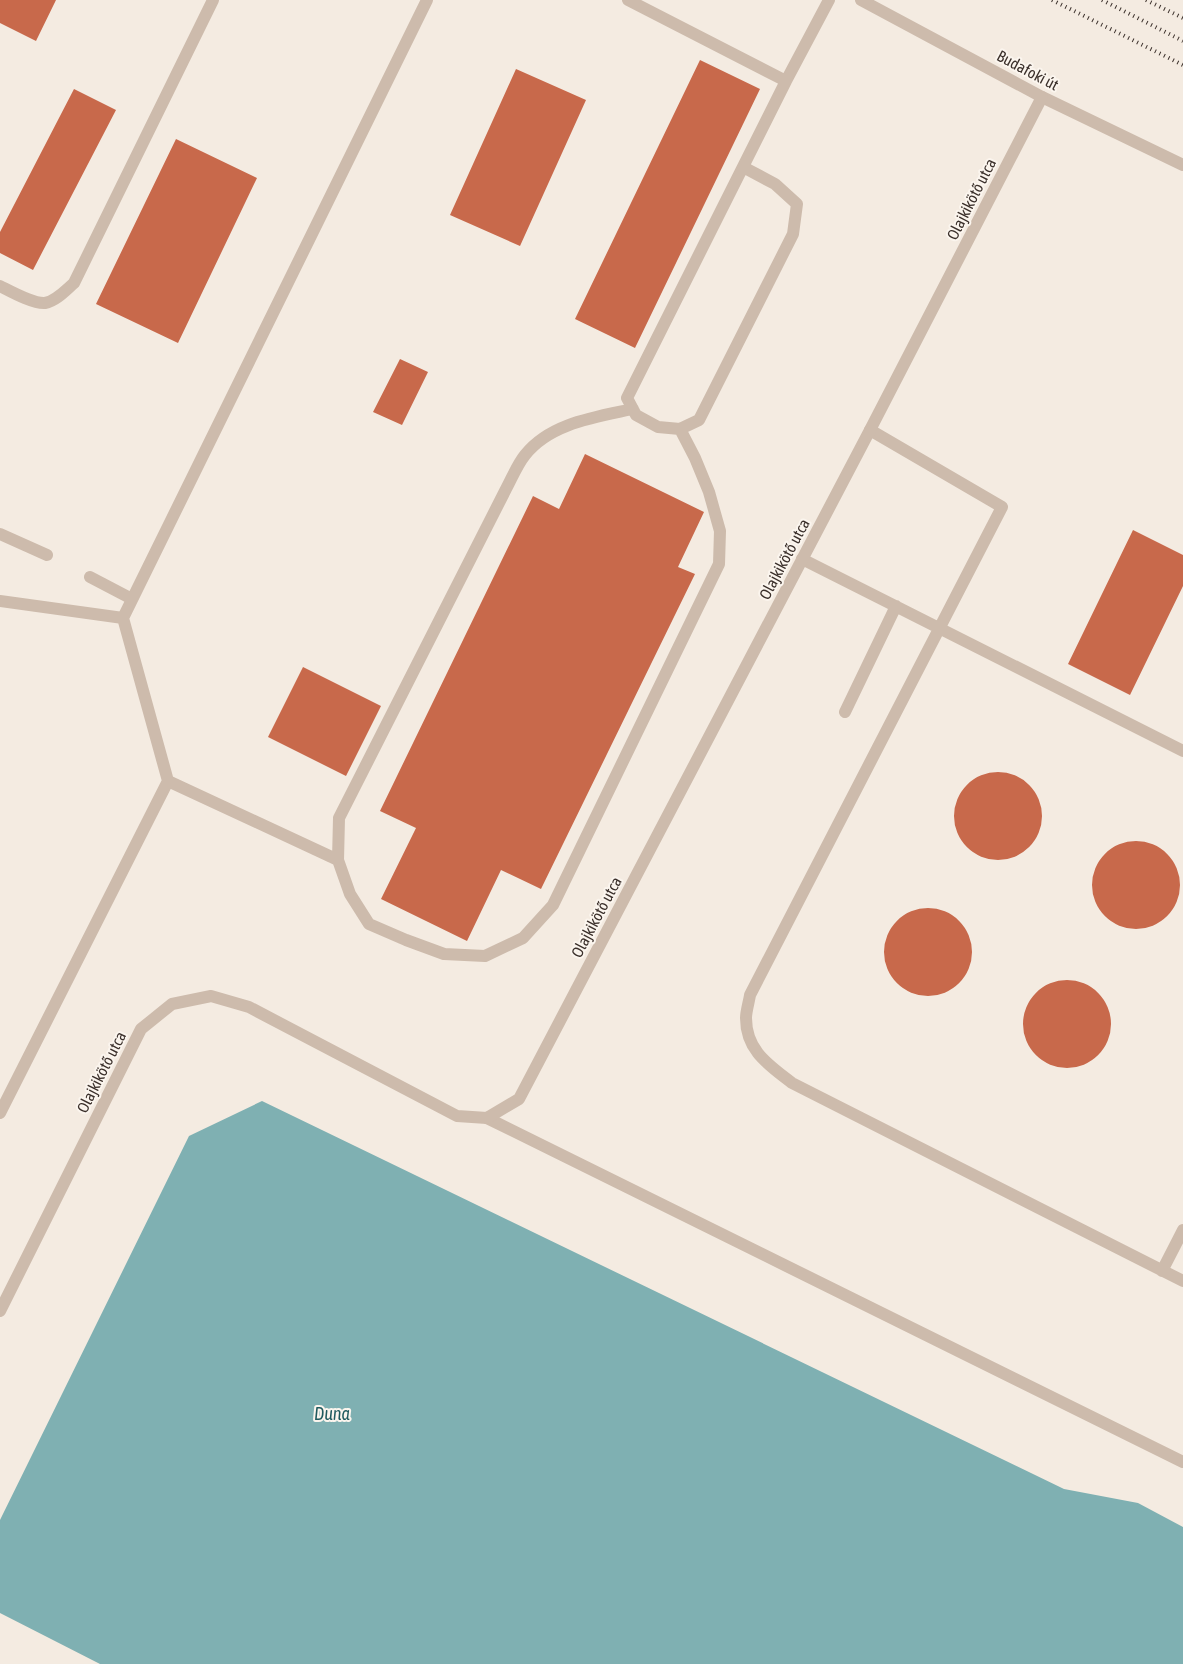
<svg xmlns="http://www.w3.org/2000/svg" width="1183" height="1664" viewBox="0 0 1183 1664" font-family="'Asap Condensed',sans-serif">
	<rect width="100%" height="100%" fill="#f4ebe1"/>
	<!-- water -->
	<path fill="#7fb0b2" d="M262,1101L1064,1489L1138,1503L1183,1527V1664H100L0,1613V1520L189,1136Z"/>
	<!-- building -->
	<path fill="#c8694b" d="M0,0H56L36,41L0,23Z
		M700,60L760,89L635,348L575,319Z
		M516,69L586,100L520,246L450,215Z
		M74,89L116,110L33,270L0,253V232Z
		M176,139L257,178L178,343L96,304Z
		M400,359L428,372L402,425L373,412Z
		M585,454L704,512L678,567L695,574L541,889L501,870L467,941L381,899L416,828L380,811L533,496L559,509Z
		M1133,530L1183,555V586L1130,695L1068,664Z
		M303,667L381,706L346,776L268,737Z
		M954 816a44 44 0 1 1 88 0a44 44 0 1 1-88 0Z
		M1092 885a44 44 0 1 1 88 0a44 44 0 1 1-88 0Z
		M884 952a44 44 0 1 1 88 0a44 44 0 1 1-88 0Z
		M1023 1024a44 44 0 1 1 88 0a44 44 0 1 1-88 0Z"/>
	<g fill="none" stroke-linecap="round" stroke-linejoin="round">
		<!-- lane -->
		<path stroke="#cdbbac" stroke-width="12" d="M628,0L786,81L829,0
			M1042,97L1183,165
			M743,167L775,184L797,204L793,234L699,420L680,429L658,427L636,415L627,398L786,81
			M0,286C10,291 33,304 45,303C56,301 66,290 74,283L213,0
			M633,409C596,417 550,423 525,455C517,465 512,478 506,489L339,818L338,860L350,894L369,924L406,940L444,954L485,956L523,938L553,905L719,564L720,531L709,492L695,458L680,429
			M870,430L1002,507L750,995C749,1002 746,1011 746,1018C746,1051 769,1065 792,1083L1183,1281
			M0,534L47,555
			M802,559L1183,751
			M90,577L132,599
			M0,601L123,618L168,781
			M123,618L427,0
			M845,712L896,606
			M0,1113L168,781L338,860
			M487,1118L1183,1462
			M1162,1271L1183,1230"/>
		<!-- street -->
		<path stroke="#cdbbac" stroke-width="12" d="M0,1311L141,1029L172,1004L211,996L249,1007L457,1116L487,1118L519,1099L870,430L1042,97L861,0"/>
		<!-- rail -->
		<path stroke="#3b302b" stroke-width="4" stroke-dasharray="1 4" stroke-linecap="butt" d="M1052,0L1183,65
			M1102,0L1183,41
			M1146,0L1183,18"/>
	</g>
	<g text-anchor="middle" stroke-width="4" stroke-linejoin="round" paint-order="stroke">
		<!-- street labels -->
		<g font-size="16" fill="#3b302b" stroke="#fbf5ee">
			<text transform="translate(1028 70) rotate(28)" y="6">Budafoki út</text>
			<text transform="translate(971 199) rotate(-63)" y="6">Olajkikötő utca</text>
			<text transform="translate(784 559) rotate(-62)" y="6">Olajkikötő utca</text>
			<text transform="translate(596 917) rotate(-62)" y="6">Olajkikötő utca</text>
			<text transform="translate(101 1072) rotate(-63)" y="6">Olajkikötő utca</text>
		</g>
		<!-- water labels -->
		<g font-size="18" font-style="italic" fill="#1f5a5e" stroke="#fbf5ee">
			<text x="332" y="1420">Duna</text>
		</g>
	</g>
</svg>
